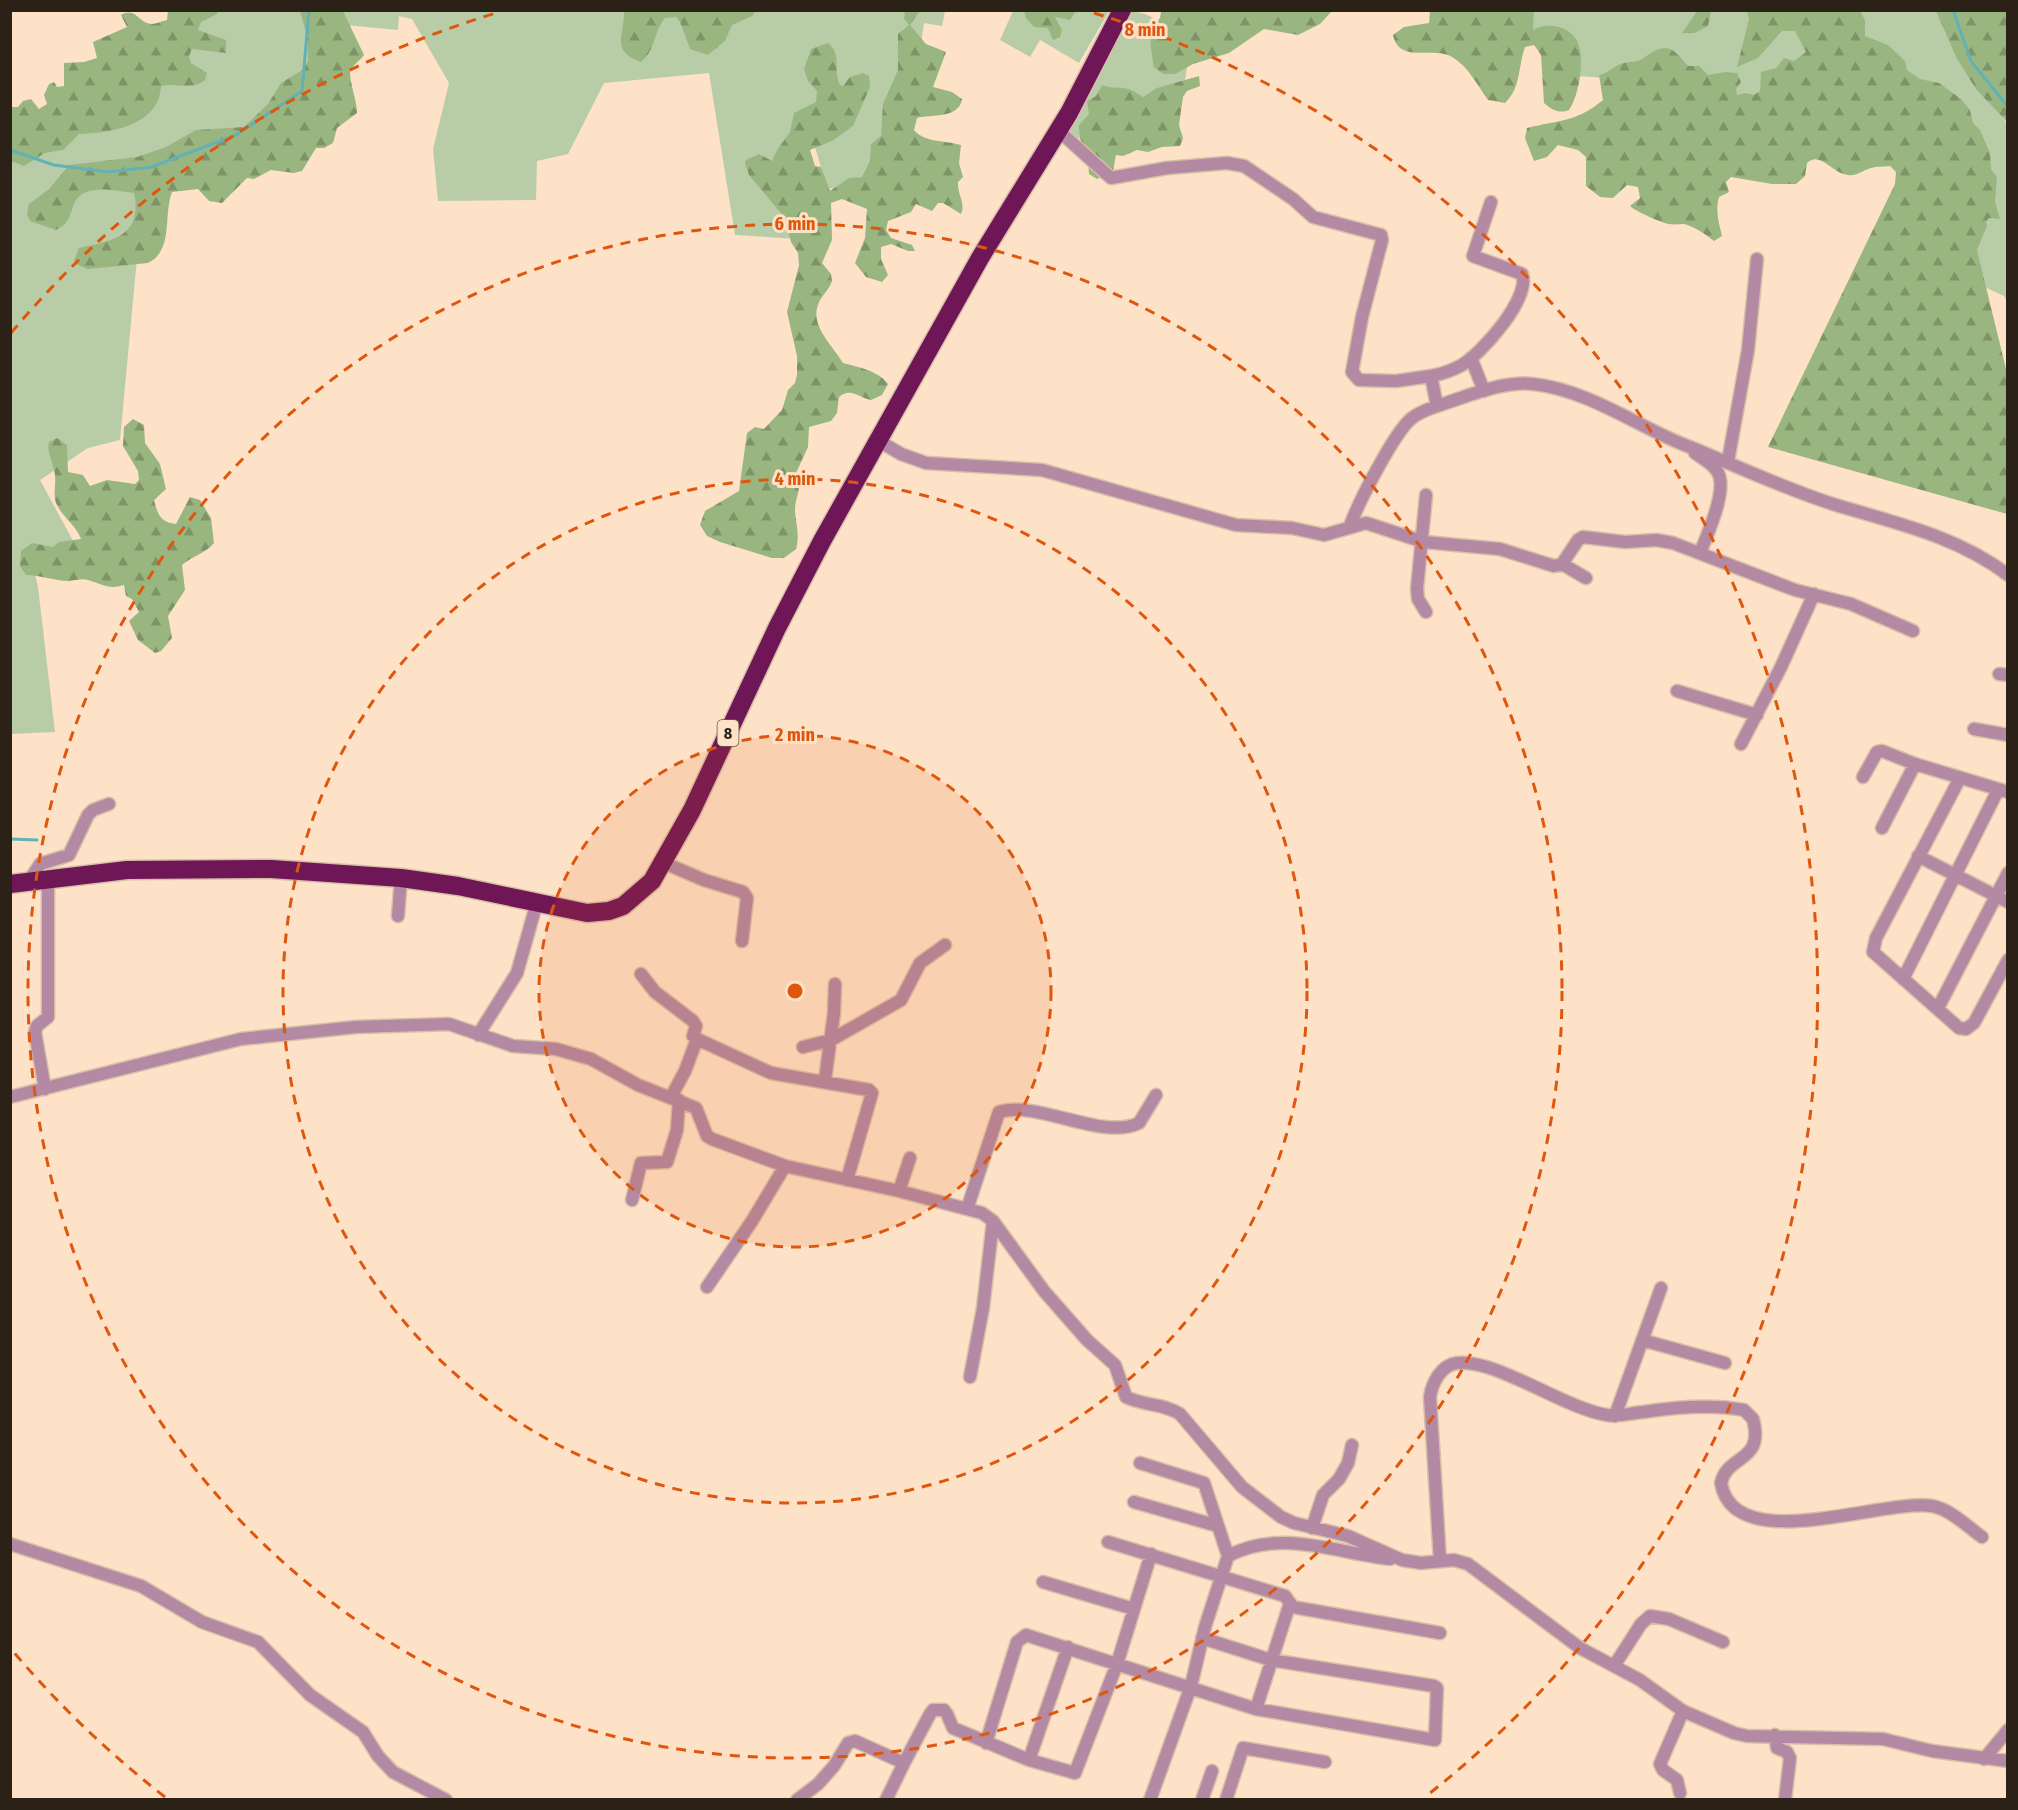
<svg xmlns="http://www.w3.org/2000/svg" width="2018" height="1810" viewBox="0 0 2018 1810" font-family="'Fira Sans Condensed',sans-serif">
	<defs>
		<pattern id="forest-firs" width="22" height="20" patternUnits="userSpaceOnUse" patternTransform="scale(1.5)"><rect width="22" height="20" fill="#9ab680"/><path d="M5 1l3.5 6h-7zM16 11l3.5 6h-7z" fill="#7e9468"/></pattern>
	</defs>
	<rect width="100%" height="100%" fill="#fde2c7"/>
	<!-- grass -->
	<path fill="#b9cca8" d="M204,11H318L309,100L144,183L120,440L88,448L40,480L78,550L29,548L38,587L55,732L11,734V149Z
		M329,11H945L942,26L924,23L921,44L868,192L827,188L815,147L798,145L797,239L735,235L709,73L604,83L568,154L537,161L536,200L438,201L433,149L449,83L412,19L399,16L398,30L335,24Z
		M1013,11H1109L1079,63L1040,40L1030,57L1000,40Z
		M1126,11C1161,11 1173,37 1188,62L1184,86L1086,140L1060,133Z
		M1458,11H1777L1793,22L1820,59L1752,104L1610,78L1575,76L1569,41Z
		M1830,11H1945L1996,108L2007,124V302L2004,296L1965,278Z"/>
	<!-- forest -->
	<path fill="url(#forest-firs)" d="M1698,10L1711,11L1708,26L1695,33H1682Z
		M168,11H218L217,14L201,22L198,30L226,40V53L192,49L189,56L191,63L207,73L205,80C193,91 175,82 161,86C159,126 110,133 79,134L63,150L45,153L24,166L11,161V107H18L23,101L31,99L39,109L47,104L44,95L49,84L54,82L57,87L64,86V63L84,62L97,58L93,42L127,27L121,15C136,6 139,24 152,24C156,24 162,21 167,20Z
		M300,11H343L364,55C361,60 354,64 351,69C347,75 358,104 357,113L337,128L333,143L324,148H316L302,171L294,173L271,170L254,179L247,178L222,203L209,201L198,189L172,192C163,216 174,250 148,263L88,269L76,264L74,261L79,248C113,241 143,236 134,193C116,191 83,182 74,204C69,217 69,224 56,230L30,221L27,214L29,204L49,189L69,165L137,157L166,147L196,130L244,127L268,104L281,83L304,69L308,60L307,36Z
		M624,11V10L756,11L752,16L732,25L725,41L708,55L690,49L680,22L676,17L665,18C653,32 656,50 641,62C609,51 625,34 624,11Z
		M905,11H920L910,25L926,44L946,52L933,87L952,92L962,99C959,119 932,114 917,118L914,130C925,143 945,140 961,145L959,163L963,177L958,182C957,194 966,203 961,214L943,203H938L932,211L916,204L911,212L888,221L886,230L891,238L912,245L915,251H908L891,244L881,247V259L888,275L882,282L866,277L855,263L865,238L867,209L842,199L831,203L832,240L822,263L831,274L832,281C829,291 821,295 818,305C810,326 833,346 843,363C858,367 879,371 888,384L882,395L871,400C859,398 851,387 839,397L837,413L831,421L809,427L808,447L796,473C803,491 795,495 795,511C796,525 800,535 796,549L784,558H772L720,542L707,536L700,525L705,511L739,491L747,433L755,427L764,429L782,410L788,390L795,383L797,375V356L787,312L799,265L798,253L791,242L785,218L749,175L745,163L746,160L759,154L772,161L777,150L790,132L794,113L816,102L817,91L808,81L804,69L811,49L828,43C843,55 832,70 840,85L843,86L850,77L863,73L869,76L870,87L853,126L832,141L810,150L815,166L821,167L830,191L849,178L862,177L870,161L871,144L881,136L883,104L898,70V34L909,25L904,19Z
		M1076,11L1070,20L1055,17L1062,30L1060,37L1053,40L1048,28L1034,27L1026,18L1024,11Z
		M1161,11V10L1332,11L1320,24L1298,35L1264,29L1229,53L1193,64L1175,74H1163L1154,67C1152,56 1149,43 1152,32C1154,24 1161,21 1161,11Z
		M1430,11H1534L1533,30C1547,21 1574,26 1579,46C1584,64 1579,95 1569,110C1559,114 1552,110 1544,103L1541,55L1534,45L1525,47C1518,67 1521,88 1505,103L1488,100C1477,85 1469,67 1452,57C1432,46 1399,64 1393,35L1404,27L1429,23Z
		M1747,11H1860L1865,20V36L1888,45L1905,61L1907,70L1920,79L1939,83L1961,99L1970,110L1973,123L1980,130L1990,153L1991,169L1997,177L1995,202L2000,219L1989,218L1986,222L1987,226L1977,250L2007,373V514L1768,447L1895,184L1896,172L1890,166C1884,167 1876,166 1871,168C1861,171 1855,178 1844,174C1831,171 1819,151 1807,163L1805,176L1796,184H1772L1731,177L1726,182L1729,192L1719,197C1715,211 1719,223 1722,236L1714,241C1705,234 1695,227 1684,224C1679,224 1674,225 1669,224C1662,223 1635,211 1630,206L1640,198L1638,187L1627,185L1613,198L1600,197L1586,186V157L1578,150L1558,145L1547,157L1534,161L1525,138L1527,128C1559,120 1577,122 1603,100L1599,75C1608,74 1614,65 1624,63C1630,61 1635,63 1642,59C1665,43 1670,44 1688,66H1699L1708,75L1725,72L1737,73L1741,82L1736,89L1737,95L1746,93L1754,95L1760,91L1761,72L1776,68L1784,58L1794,61L1806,52L1795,31H1782L1758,58L1737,67L1749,19Z
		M1936,11H2007V122L1976,89L1957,59Z
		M1199,76L1200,86L1187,91L1183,97L1179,125L1183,138L1180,146L1162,147L1148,152L1137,150L1123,156L1116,155L1113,171L1097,179L1089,174C1089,156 1078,143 1079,125L1089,114L1087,101L1096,96L1102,85C1123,91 1123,83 1143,97L1157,88Z
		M133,419L144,425L145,443L160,464L166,489L154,500C158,515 160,522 176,524L190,497L200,500L211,518L214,543C206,553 192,556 182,565L185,590L168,616L172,638L161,651L155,653L138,640L129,621L139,612L132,599L126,596L124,585C109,590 102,584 88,580C83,578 75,580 69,581C54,581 41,575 26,575L20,566L21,551L32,543L53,547L59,542L81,539C76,525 62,517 56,503C53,495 56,484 55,475C54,464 46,451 49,442L57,438L67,445L68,472L83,475L90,486L107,480L135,484L139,480L138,471L123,446L124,427Z"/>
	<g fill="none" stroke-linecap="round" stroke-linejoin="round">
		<!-- stream -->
		<path stroke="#60b2b6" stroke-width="3" d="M1953,10L1971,61L2008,107
			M10,150L54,165L108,172L151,167L236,135L302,91L309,10
			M10,839L37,840"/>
		<defs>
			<path id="street" d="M1059,131L1111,178L1167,168L1227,163L1244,166L1293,199L1313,217L1381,235L1382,240L1362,317L1352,372L1359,380L1396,381L1431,376
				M1471,358L1484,391
				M1437,406C1468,396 1501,381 1533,384C1587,390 1632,423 1680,443C1731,463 1784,489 1836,505C1895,523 1957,536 2008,575
				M879,441L901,454L926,463L1042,470L1236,525L1292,528L1324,535L1366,523L1424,542L1500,549L1554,566L1562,564L1578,540L1583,537L1625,542L1656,540L1673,543L1795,590L1851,604L1913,631
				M1695,453C1702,458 1712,463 1717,471C1729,488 1707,535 1700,553
				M1728,461L1748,350L1757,259
				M1350,526C1358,503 1395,431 1412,418C1420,412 1428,409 1437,406L1431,376C1442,374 1453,370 1462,365C1482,353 1531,298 1522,274L1473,256L1491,202
				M1562,564L1586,578
				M1426,612L1418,599L1417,589L1426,495
				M1999,674L2008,675
				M1677,691L1757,715
				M1974,729L2008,735
				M1741,744L1781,667L1814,594
				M1863,777L1877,752L1882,751L1915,764L2008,792
				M1960,778L1876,938L1873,952L1959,1028L1966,1029L1974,1023L2008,960
				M1882,828L1915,764
				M1918,856L2008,902
				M662,862L704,880L743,892L747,898L742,941
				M29,881L40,864L69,855L88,815L93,810L109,804
				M398,916L401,878
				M641,974L655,992L693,1021L696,1026L693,1036L697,1039L771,1073L869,1090L872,1093L847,1180
				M1903,979L1998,790
				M1938,1008L2008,873
				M478,1035L517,973L537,902
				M803,1047L831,1040L901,1000L920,963L945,945
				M825,1080L834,1013L835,984
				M45,1089L35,1032L37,1026L48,1017V878
				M10,1097L241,1039L356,1027L449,1024L513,1046L556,1049L591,1059L638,1085L696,1108L707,1136L712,1139L785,1166L899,1191L982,1213L993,1221L1044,1291L1087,1340L1115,1365L1126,1397C1144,1406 1163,1403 1180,1414L1242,1487L1281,1517L1294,1523L1348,1536L1402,1560L1421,1563L1454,1560L1468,1564L1580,1648L1640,1680L1683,1711L1734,1733L1747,1736L1883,1739L1932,1751L2008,1761
				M671,1097L685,1071L697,1039
				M899,1191L910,1158
				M632,1200L641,1163L667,1162L677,1130L679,1100
				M967,1209L999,1112C1037,1100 1103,1141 1139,1123L1156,1095
				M707,1287L752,1221L785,1166
				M1642,1340L1725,1363
				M970,1377L983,1308L993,1221
				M1615,1416L1661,1288
				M1140,1463L1204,1483L1228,1556
				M1134,1502L1218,1526
				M1312,1528L1323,1495L1339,1479L1348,1463L1352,1445
				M1108,1542L1285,1596L1293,1607L1440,1633
				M10,1544L141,1586L202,1622L258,1642L310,1695L363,1732L378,1756L393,1772L446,1800
				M1440,1561L1430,1397C1432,1383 1441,1365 1457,1363C1495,1358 1565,1409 1607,1415C1620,1417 1631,1413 1643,1412C1676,1407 1712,1404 1744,1410L1753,1419C1765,1463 1727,1454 1721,1483C1734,1558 1883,1498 1932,1506C1950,1509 1968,1527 1982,1537
				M1043,1582L1134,1609
				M1614,1666L1641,1624L1650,1616L1669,1619L1723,1642
				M1256,1709L1290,1603
				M1775,1735L1777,1748L1787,1752L1790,1758L1785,1800
				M986,1743L1017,1642L1026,1635L1256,1709L1435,1740L1437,1688L1434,1686L1271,1660L1202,1638
				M1984,1759L2008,1730
				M1029,1760L1068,1647
				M1680,1793L1677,1780L1663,1770L1660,1764L1683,1711
				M797,1800L818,1784L834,1766L848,1743L855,1741L904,1763L930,1714L933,1710H944L947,1714L953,1728L1029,1760L1075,1773L1117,1664L1151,1554
				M886,1800L904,1763
				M1150,1800L1191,1686L1205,1627L1228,1556C1280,1528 1336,1553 1390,1559
				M1202,1800L1212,1771
				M1226,1800L1243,1748L1325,1762"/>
			<path id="highway" d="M10,884L127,870L271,869L401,878L458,886L587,913L609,911L623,906L652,881L692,810L777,628L822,541L980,258L1069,113L1122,10"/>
		</defs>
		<!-- street casing -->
		<use href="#street" stroke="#d7bfa7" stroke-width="15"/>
		<!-- highway casing -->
		<use href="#highway" stroke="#d7bfa7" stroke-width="21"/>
		<!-- street -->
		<use href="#street" stroke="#b489a3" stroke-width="12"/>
		<!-- highway -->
		<use href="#highway" stroke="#6f1656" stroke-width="18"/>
	</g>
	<!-- distance rings -->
	<circle cx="795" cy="991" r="256" fill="#df560d" fill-opacity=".12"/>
	<g fill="none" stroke="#df560d" stroke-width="3" stroke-dasharray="10 8">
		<circle cx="795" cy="991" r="256"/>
		<circle cx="795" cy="991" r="512"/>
		<circle cx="795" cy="991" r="767"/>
		<path d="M165 1797A1023 1023 0 0 1 11 1649M11 333A1023 1023 0 0 1 496 13M1094 13A1023 1023 0 0 1 1425 1797"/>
	</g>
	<g text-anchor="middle" stroke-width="6" stroke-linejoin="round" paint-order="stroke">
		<!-- shield labels -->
		<rect fill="#fde2c7" stroke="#6a5b4c" stroke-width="1.5" x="717.5" y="720" width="21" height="26" rx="4.5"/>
		<g font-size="16" font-weight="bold" fill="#2b2117">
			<text x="728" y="739">8</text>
		</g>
	</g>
	<circle cx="795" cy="991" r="9" fill="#df560d" stroke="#fde2c7" stroke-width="3"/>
	<g font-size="18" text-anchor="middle" font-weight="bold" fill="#df560d" stroke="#fde2c7" stroke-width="6" stroke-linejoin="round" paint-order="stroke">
		<text x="1145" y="36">8 min</text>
		<text x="795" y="230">6 min</text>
		<text x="795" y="485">4 min</text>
		<text x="795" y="741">2 min</text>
	</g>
	<!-- border -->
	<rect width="2018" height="1810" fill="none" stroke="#2b2117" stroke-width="24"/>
</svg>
